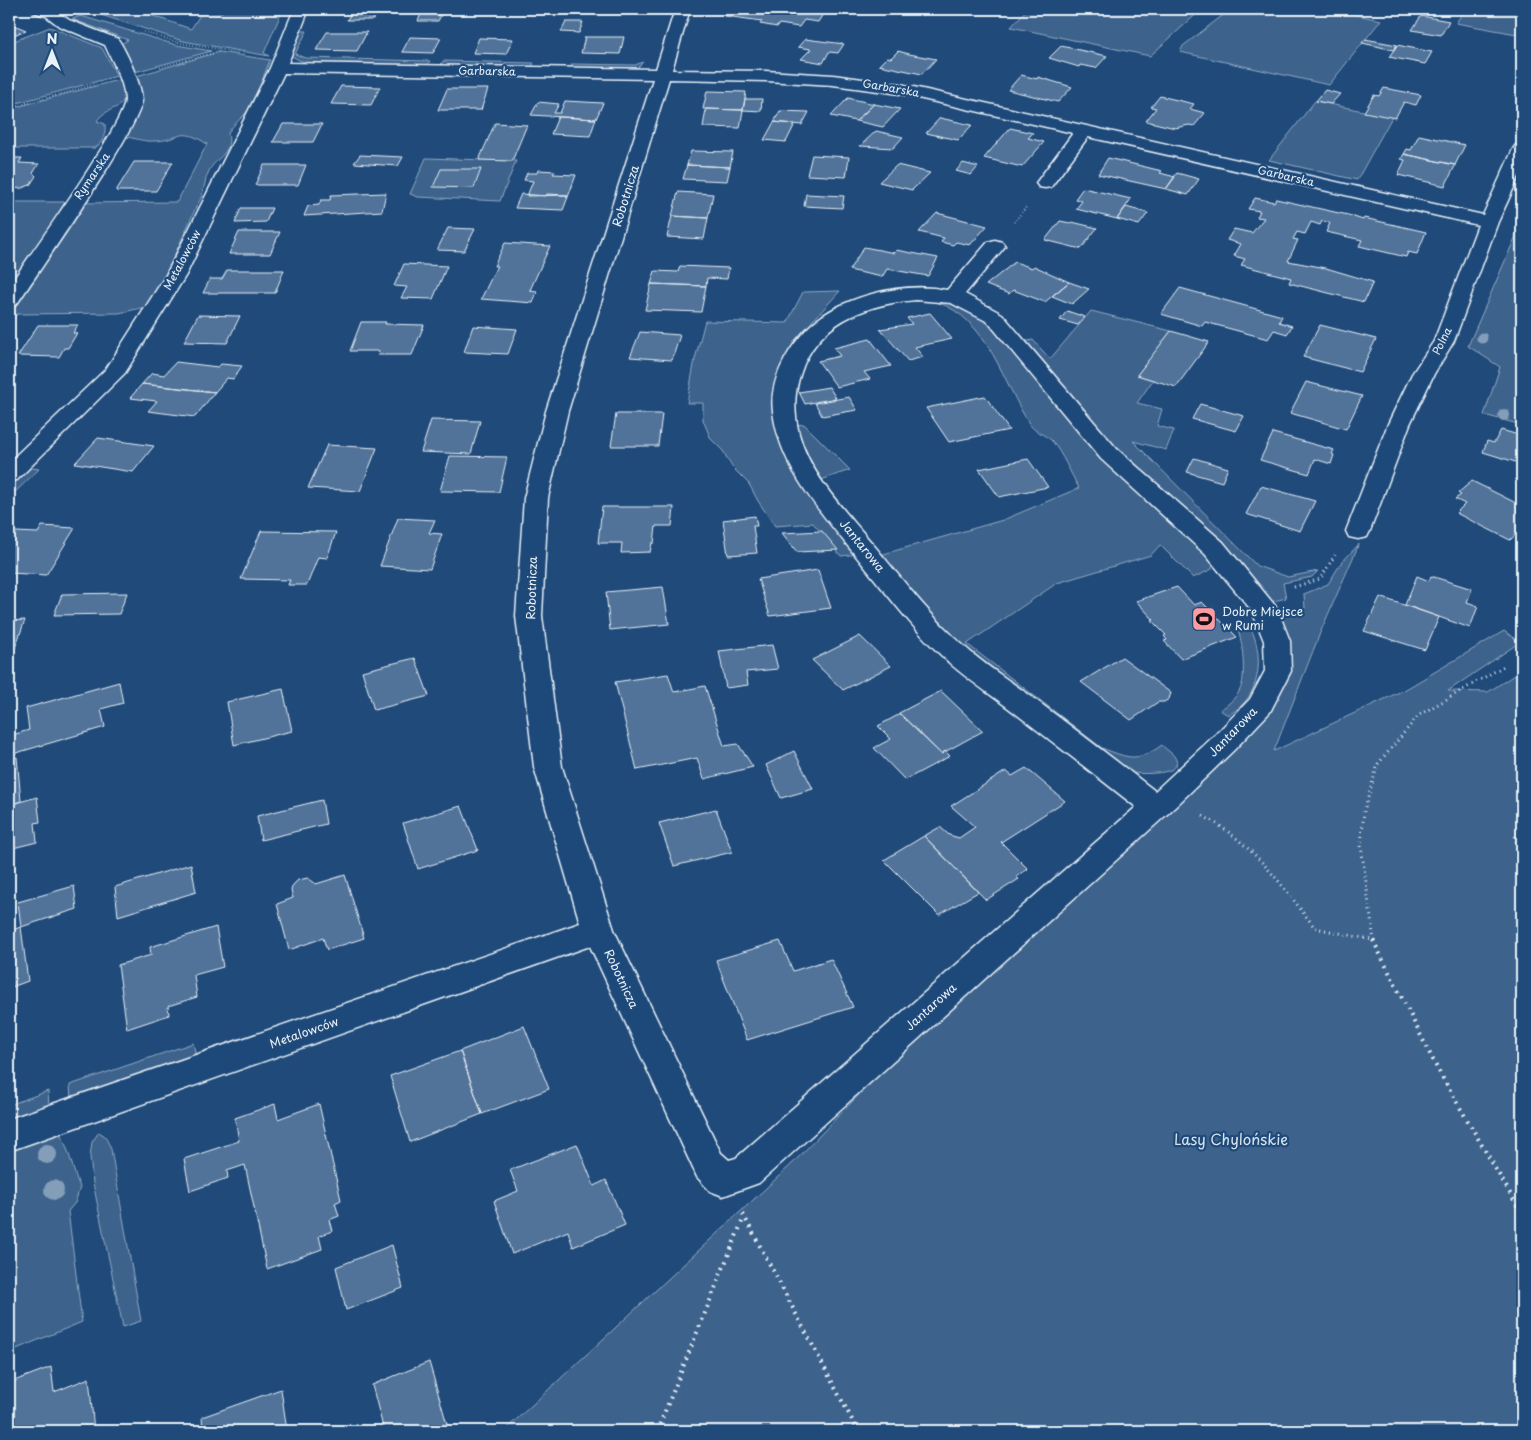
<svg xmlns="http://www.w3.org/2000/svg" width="1531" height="1440" viewBox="0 0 1531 1440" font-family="'Playpen Sans',sans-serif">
	<rect width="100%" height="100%" fill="#1f4a7a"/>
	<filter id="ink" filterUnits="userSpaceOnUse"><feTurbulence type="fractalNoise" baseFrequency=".02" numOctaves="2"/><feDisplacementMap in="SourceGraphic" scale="10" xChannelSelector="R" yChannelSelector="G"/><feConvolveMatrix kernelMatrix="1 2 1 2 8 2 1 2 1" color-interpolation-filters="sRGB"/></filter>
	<g filter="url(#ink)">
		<!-- green -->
		<path fill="#3c628c" stroke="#92aac2" d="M82,9H133L191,29L204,9H212L211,11L221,13L226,9H283L264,53L269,56L183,41Z
			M1027,9H1202L1150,56L1011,27Z
			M1231,9H1327L1381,20L1329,85L1180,52L1183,46Z
			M1465,9H1522V35L1456,23Z
			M81,16L176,45L211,51L131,73L117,46L128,40L72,19Z
			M50,27L102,48L117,76L9,105V43Z
			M299,31H307L295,54L305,58L430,61L427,66L312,64L299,60L290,55Z
			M219,52L270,60C263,76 259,94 249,109C243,118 234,123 228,133C233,154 215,158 209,171C203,183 205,194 197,205L160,288L146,307L119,313L17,314L9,326V310L79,203L177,202L207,144C179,125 180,141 154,141C145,142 135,138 126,137L133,77Z
			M443,61L534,63L531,68L440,66Z
			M643,62L636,69H574L571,64L635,65Z
			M118,80L124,82C132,112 106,105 97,121L105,124C106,133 103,143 95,148H9V109Z
			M1315,101L1392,117L1357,180L1269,160Z
			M426,158L516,161L500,201L418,197L410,194Z
			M9,202H65L9,294Z
			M1522,216V425L1484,415L1500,367L1468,346L1515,238Z
			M840,291L795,340L781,373L773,406L779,439L797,476L859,554L841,556L813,523L775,526L758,501L749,484L732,467L723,451L711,439L703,420V403H687L695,359L705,321L787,323L803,292Z
			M937,302C965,303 985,319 1004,337L1214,561L1212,569L1193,578L1160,545L1151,555L1057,583L967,644L1102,748C1128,758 1137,763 1162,745C1165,749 1171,752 1174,756C1189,778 1134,773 1126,773L956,646L926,613L880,555L1003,520L1079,488C1071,474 1062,453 1052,441C1046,435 1035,432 1030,425C1003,383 989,320 937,302Z
			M1091,311L1171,331L1137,375L1153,380L1137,403L1162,409L1157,426L1174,430L1166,450L1133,441L1257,566L1288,577L1318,571L1312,577L1283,583L1286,598L1270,602L1145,482L1023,342L1033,340L1050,359Z
			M804,424L850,470L821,480L814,467L800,452L797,425Z
			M27,467L39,469L9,498V485Z
			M1359,544L1320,633L1274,751L1406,689L1504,631L1520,642L1448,691L1488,692L1522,670V1431H504L793,1163L874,1079L1022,936L1220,765L1244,735L1269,710L1290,674L1289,651L1278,614L1305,608L1304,594L1328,584L1341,563Z
			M1249,624C1265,655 1262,698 1228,715L1220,710C1229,704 1239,696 1242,684C1245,672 1243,636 1236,626Z
			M193,1043L196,1056L71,1100L70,1085Z
			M48,1091L49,1107L9,1122V1105Z
			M50,1132L60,1133C70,1150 72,1170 80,1187L75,1203L68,1211L82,1322L9,1352V1147Z
			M99,1132L105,1136L111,1149L141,1321L123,1327L93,1183L90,1157L92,1142Z"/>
		<!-- building -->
		<path fill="#517399" stroke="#e8f1f8" d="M732,9H812L809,12L823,14L818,22L804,20L799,27L779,24L777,27L760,24L762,21L725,16Z
			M351,13H377L373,20H347Z
			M421,14L441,15L438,21H418Z
			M1421,16L1449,21L1441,35L1412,30Z
			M566,22H583L579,33L561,32Z
			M9,23L26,30L9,37Z
			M327,32H367L357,51L316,50Z
			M410,37L441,38L433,53L402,52Z
			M585,37H624L620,54L581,53Z
			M479,38L513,39L506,54L473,53Z
			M805,39L844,44L838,53L829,52L823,63L801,59L811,49L798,47Z
			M1365,39L1397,45L1394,50L1362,43Z
			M1397,45L1432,52L1425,64L1389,57Z
			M1061,46L1107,56L1096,68L1080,65L1079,67L1049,58Z
			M898,51L909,54L936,59L922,74L879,65L887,57L891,58Z
			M1021,75L1037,79L1038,77L1072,87L1058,102L1008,90Z
			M341,86L380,87L371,105L331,104Z
			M1384,88L1421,95L1416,105L1404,102L1395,118L1364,112L1374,95L1379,96Z
			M447,89H488L481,110H438Z
			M1325,90L1340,94L1331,104L1316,101Z
			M707,91L746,92L743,110L703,109Z
			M1160,96L1194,104L1190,109L1205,113L1194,126L1189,125L1175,128L1146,121L1156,108L1151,107Z
			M848,98L874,104L856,121L831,116Z
			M745,99H762L761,111L743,110Z
			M565,101L603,103L596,119L531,115L538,102L559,104L554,113H560Z
			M874,104L900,109L883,127L856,121Z
			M706,109L743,110L740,128L703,127Z
			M780,111L809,112L802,125L774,122Z
			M558,117L596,119L590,136L551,134Z
			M940,118L972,125L958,140L926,133Z
			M774,122L795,124L786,142L764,140Z
			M495,123L527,125L512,161L479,160Z
			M283,124H322L313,142H273Z
			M1010,128L1033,133L1028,138L1044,142L1022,167L984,158Z
			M876,131L903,137L893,148L860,146Z
			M1419,135L1465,145L1455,165L1404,154L1407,149L1411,150Z
			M691,151L733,152L730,167L687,165Z
			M1404,154L1455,165V166L1445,186L1398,175L1405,160L1401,159Z
			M360,155L403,157L398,166L354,163Z
			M812,155L849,157L846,177L807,175Z
			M9,158H22L19,163L39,164L33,173L36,176L30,185L22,188L9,189Z
			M1108,158L1162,171L1160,173L1175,177L1166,189L1098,174Z
			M134,162H173L156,191H116Z
			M963,163L978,167L971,175L956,171Z
			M264,165H306L298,185H255Z
			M687,165L730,167L727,181L683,179Z
			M897,165L930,173L912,190L879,182Z
			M441,169H481L474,188L433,187Z
			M538,170L555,171L553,174L576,175L568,197H566L567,195L527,196L533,181L524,180L527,173H537Z
			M1177,173L1199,179L1188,195L1166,189Z
			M1083,188L1131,199L1117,219L1076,209L1082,201L1075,199Z
			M678,192L713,194L708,218L672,216Z
			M386,193L382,211L304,216L308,206L319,205L321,200H330L331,195Z
			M521,194L546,196L547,194L567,195L566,197H568L563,210L515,208Z
			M806,194L844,196L842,208L804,206Z
			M1255,198L1274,202L1276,199L1348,215L1363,220L1364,218L1426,232L1417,254L1408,252L1406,257L1359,246L1362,240L1326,232L1330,223L1322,221L1320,225L1311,222L1305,234L1297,232L1293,239L1298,240L1288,261L1326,268L1373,282L1364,302L1289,283L1291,278L1241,265L1245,259L1234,256L1241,244L1227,240L1234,229L1252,233L1264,218L1257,217L1260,211L1248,209Z
			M1126,207L1148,213L1139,225L1117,219Z
			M241,208H272L266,222L235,223Z
			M937,213L987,226L970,245L956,242L953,245L941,242L944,238L919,232Z
			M672,216L708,218L704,239L667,237Z
			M1060,221L1070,223L1072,222L1097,228L1081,249L1045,240Z
			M448,228L475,229L464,251L437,250Z
			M239,232H280L270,254H229Z
			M505,243L550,246L530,290L537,291L533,303L481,299L497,266H494Z
			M864,247L895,253L896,250L938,258L928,276L887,269L882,277L849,270Z
			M1015,262L1032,268L1034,266L1069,282L1045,302L1013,290L1009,294L986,285Z
			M404,264L447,266L433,299L401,298L407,287L394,286Z
			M680,266L729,268L727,279L707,278L706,286L651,284L655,271L678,272Z
			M227,270H284L275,293H203L210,279H222Z
			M1069,282L1089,289L1072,304L1052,296Z
			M651,284L706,286L701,312L645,310Z
			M1180,288L1282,316L1279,322L1292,326L1287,334L1274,330L1268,339L1205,322L1202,326L1161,314Z
			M1067,311L1085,317L1078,325L1060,320Z
			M930,313L952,339L915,347L923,357L908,361L880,329L912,324L907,318Z
			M198,315L240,316L227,343L184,342Z
			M361,322H386L385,324L424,325L412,355H378L379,351H350Z
			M38,325H78L73,333H77L68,348H64L59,357L18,356Z
			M1320,325L1376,339L1360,372L1303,357Z
			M473,326L517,329L508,354L464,352Z
			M1171,331L1209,342L1176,387L1137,375Z
			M640,332L680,335L672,360L630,357Z
			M870,339L891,366L864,372L870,379L837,387L818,361L840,356L834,348Z
			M176,362L218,367L221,364L242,366L233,379L227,378L215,392L142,384L152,373L164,375Z
			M1306,382L1362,396L1346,429L1290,413Z
			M142,384L215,392L195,417L148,411L157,401L130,398Z
			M829,387L836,398L805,404L799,392Z
			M985,396L1009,430L949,442L926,408Z
			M849,397L857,410L822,416L815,403Z
			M1200,404L1244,416L1236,431L1192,419Z
			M616,414H662L658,446H611Z
			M431,420L480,421L471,454L421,452Z
			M1501,430L1522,436V464L1483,452L1487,441L1494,443Z
			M1273,433L1334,450L1332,454L1334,455L1331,464L1315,459L1309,474L1260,460Z
			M98,438L154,446L133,472L75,463Z
			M327,445L377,448L360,491L308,488Z
			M450,456L507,457L499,492L440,491Z
			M1194,458L1228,468L1222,482L1187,472Z
			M1028,459L1048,487L999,497L979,469Z
			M1472,481L1522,506V529L1510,540L1456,513L1465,504L1455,499L1461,495L1458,493Z
			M1261,486L1315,501L1300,531L1246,514Z
			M602,507H674L672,526H656L654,543H652L650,552L621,553L622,543H598Z
			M755,516L757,526H753L757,553L728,555L723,520Z
			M398,518L435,520L429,533L442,534L430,569L380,566Z
			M42,526L75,528L46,575L9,573V542L16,532L38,533Z
			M261,531L336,532L327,558L318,557L307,585H288L290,580L241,579Z
			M822,531L838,550L797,552L782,533Z
			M818,570L831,608L770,616L758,579Z
			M1417,576L1429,581L1431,576L1472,589L1467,602L1478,606L1470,628L1405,605Z
			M663,587L669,624L610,630L606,592Z
			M1177,587L1194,605L1202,602L1237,637L1181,659L1164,641L1167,640L1164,636L1166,635L1152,621L1154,620L1136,601Z
			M127,593L119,614L54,615L62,594Z
			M1380,597L1439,617L1425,650L1364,631Z
			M25,620L11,659H9V621Z
			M860,636L891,666L843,690L812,660Z
			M772,645L778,669L746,672L748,685L726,688L719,651Z
			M1122,657L1171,693L1169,699L1164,702H1158L1131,720L1081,682Z
			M415,658L429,696L374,710L362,671Z
			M668,674L674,692L705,686L724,746L738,744L753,767L704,779L697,758L637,770L615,682Z
			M119,682L123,703L101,709L105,727L9,755V736L29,730L26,708Z
			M283,689L292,731L234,745L227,702Z
			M941,691L983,731L941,754L899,713Z
			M900,714L941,754L945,751L950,756L905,780L874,748L891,739L878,726Z
			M794,751L813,789L781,798L766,765Z
			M17,757L21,801L9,805V759Z
			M1026,768L1065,801L1001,842L1028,869L1016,877L1019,879L986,900L924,836L940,827L949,835L959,838L975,827L951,806L1006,771L1012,776Z
			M37,797L40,822L35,823L37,842L9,849V805Z
			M322,800L326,824L261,840L257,816Z
			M461,806L478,850L418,869L403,823Z
			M716,809L732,852L674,866L659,823Z
			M924,836L978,892L939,915L884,860Z
			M191,864L196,892L118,916L115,887Z
			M345,875L364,938L327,950L323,938L289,950L277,904L293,898L291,890L293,885L298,880L308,878L316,884Z
			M74,886L77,909L21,927L18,902Z
			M21,927L28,981L9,988V931Z
			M216,927L223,967L194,975L197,997L168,1006L169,1015L127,1029L118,965L151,955L150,947Z
			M780,941L793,971L831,959L853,1007L747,1040L716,960Z
			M524,1026L549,1089L482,1114L460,1051Z
			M460,1051L482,1114L410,1142L390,1076Z
			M275,1104L278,1119L319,1104L341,1200L335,1203L339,1216L329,1220L332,1231L319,1236L322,1249L267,1269L245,1165L227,1171L228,1178L190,1191L184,1159L239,1141L235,1118Z
			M577,1144L594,1186L606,1180L625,1225L573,1247L568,1231L512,1254L494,1201L518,1191L510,1170Z
			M392,1245L403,1288L346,1310L336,1267Z
			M429,1362L449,1431H384L372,1385Z
			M51,1367L54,1392L89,1378L94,1431H9V1383Z
			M281,1389L287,1431H203L202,1417Z"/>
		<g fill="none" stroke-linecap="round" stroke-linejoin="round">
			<defs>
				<path id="minor" d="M31,9L56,10L69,20L118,39C126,51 141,83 142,99C144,122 38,272 19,301L16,305L9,307V286C27,259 127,121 125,99C124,81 112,61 105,45L59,26L46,16L34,12Z
					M294,9H309L288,63L656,69L675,9H690L672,70L766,71L833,75L900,84L1483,215L1513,149L1516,145L1522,144V170L1498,222L1454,341L1434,374L1410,424L1370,531L1367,537L1358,539L1349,537L1346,531L1388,424L1412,374L1434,341L1478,225L1088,137L1051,187L1045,188L1039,187L1036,183L1073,133L900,94L833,85L766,81L669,79L568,411L548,498L542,616L562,767L614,930L721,1153L729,1160L736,1158L1136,807C1095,775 1053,742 1011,710C989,693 965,678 945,659C915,631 890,598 864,566C828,520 780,472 773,411C769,383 786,352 804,332C835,297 902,281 947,290L988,242L995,240L1002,242L1005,246L1002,250L965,294L1002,314L1117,449L1223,542L1277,608L1290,641L1291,671L1270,712L1234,750L1175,807L759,1183L723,1196L710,1191L697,1177L590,946L9,1151V1119L580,923L534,767L516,616L524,498L546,411L653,79L284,73L186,275L125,373L17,480L9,482V462L106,369L166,275L270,68ZM916,300L951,303L988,322L1101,459L1205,554L1252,611L1264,641L1265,671L1250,699L1214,736L1155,791C1114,759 1073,728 1032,697C1010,681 986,666 965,647C932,618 905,583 877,549C849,515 811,478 799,434C793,408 794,389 804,364C824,319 870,304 916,300Z"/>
			</defs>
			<!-- minor casing -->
			<use href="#minor" stroke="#e8f1f8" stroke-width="3"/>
			<!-- path-far2 -->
			<path stroke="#e8f1f8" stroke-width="2" stroke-dasharray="0.5 2.5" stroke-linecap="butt" d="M144,32L180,43L248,54
				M160,67L220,51
				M9,108L96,84
				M1014,222L1027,206"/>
			<!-- path-far1 -->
			<path stroke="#e8f1f8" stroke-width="3" stroke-dasharray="1 4" stroke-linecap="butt" d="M1294,587L1320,579L1335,555
				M1203,816C1252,842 1282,885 1315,928L1373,940
				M1522,829L1515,836L1522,861
				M1374,941L1361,845L1364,811L1378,764L1419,715L1504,666"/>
			<!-- path -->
			<path stroke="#e8f1f8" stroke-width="4" stroke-dasharray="2 5" stroke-linecap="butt" d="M1373,940L1437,1068L1522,1214
				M743,1214L858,1431
				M657,1431L744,1217"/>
			<!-- minor -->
			<use href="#minor" fill="#1f4a7a" fill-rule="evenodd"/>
		</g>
		<!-- trees -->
		<g fill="#849eb9">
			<circle cx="1482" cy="338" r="5.5"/>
			<circle cx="1504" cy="415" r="6"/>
			<circle cx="47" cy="1154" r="10"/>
			<circle cx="54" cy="1190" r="10"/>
		</g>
	</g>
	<!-- icons -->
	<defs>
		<symbol id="stadium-square" viewBox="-11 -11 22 22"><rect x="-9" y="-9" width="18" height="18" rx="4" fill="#ff9aa2" stroke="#1f4a7a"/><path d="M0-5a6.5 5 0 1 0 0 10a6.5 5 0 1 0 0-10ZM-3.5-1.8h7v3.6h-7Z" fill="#111"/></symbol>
	</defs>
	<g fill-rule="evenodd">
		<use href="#stadium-square" x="1190" y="605" width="28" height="28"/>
	</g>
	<g text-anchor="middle" stroke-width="4.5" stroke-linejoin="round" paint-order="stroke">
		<!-- far-street labels -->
		<g font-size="11" fill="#e8f1f8" stroke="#1f4a7a">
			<text transform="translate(487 71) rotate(1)" y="4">Garbarska</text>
			<text transform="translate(891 88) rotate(10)" y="4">Garbarska</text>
			<text transform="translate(92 176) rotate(-56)" y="4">Rymarska</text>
			<text transform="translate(1286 176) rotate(13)" y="4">Garbarska</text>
			<text transform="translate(182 260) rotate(-62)" y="4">Metalowców</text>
			<text transform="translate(1442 341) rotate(-63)" y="4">Polna</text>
		</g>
		<!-- street labels -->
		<g font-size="12" fill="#e8f1f8" stroke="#1f4a7a">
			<text transform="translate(626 196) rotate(-73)" y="4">Robotnicza</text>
			<text transform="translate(862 546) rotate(51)" y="4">Jantarowa</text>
			<text transform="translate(532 588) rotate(-88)" y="4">Robotnicza</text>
			<text transform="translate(1233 732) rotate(-46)" y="4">Jantarowa</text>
			<text transform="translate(621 979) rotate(65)" y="4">Robotnicza</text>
			<text transform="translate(931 1007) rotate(-42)" y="4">Jantarowa</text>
			<text transform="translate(304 1033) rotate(-19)" y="4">Metalowców</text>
		</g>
		<!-- poi labels -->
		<g font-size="12" fill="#e8f1f8" stroke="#1f4a7a" text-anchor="start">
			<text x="1222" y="616">Dobre Miejsce<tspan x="1222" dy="14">w Rumi</tspan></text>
		</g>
		<!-- near-park labels -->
		<g font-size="15" fill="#d7e3ed" stroke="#1f4a7a">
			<text x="1231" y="1145">Lasy Chylońskie</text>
		</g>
	</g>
	<!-- margin -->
	<rect width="1531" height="1440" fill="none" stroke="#1f4a7a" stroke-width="30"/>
	<rect x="15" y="15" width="1501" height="1410" fill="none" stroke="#e8f1f8" stroke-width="2" filter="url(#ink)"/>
	<!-- north arrow -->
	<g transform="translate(52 52)" stroke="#1f4a7a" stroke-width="4" paint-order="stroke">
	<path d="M0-4L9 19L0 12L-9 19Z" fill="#e8f1f8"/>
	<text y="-8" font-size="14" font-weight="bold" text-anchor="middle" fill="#e8f1f8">N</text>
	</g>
</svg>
